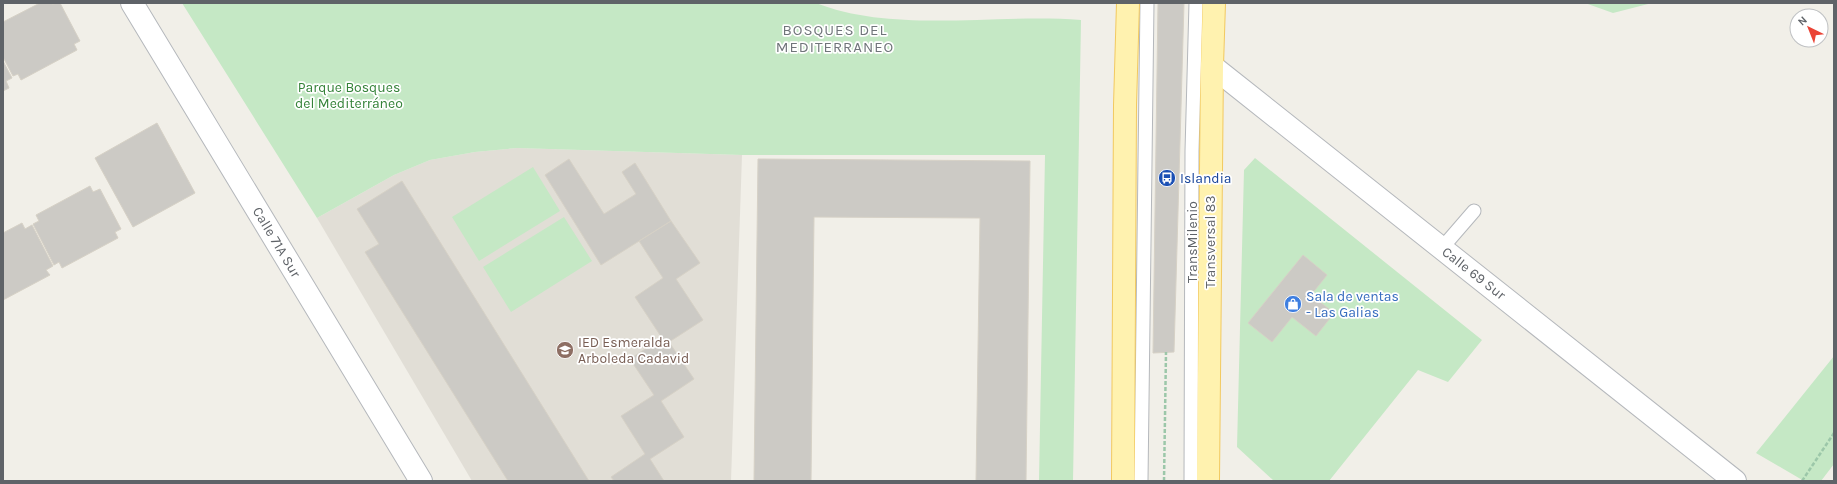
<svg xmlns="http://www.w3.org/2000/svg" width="1837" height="484" viewBox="0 0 1837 484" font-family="Karla,sans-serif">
	<rect width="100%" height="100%" fill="#f1efe8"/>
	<!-- education -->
	<path fill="#e1ded6" d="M517,148L742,155L731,481H472L317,218L394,175L430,160L475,152Z"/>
	<!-- green -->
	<path fill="#c5e8c5" d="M182,3H816C894,34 997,13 1081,20L1073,481H1039L1045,155H742L517,148L475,152L430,160L394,175L317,218Z
		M1585,3H1652L1613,13Z
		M1255,158L1482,340L1448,382L1418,370L1329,481H1274L1237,447L1244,170Z
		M533,167L560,211L479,261L452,217Z
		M564,217L592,261L511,312L483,267Z
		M1834,356V464L1821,481H1804L1756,453Z"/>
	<!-- building -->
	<path fill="#cccac5" stroke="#d6d1c6" d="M40,3H51L52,4L60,3L80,41L74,44L77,50L21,80L18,74L13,76L3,57V22Z
		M1158,3H1184L1174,352L1153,353Z
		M3,61L12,78L6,81L9,88L3,91Z
		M157,123L195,193L133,227L95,158Z
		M569,159L604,214L636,194L622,172L635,163L671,221L601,265L545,175Z
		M758,159L1030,161L1026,481H976L980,218L814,217L811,481H754Z
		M402,181L589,481H508L365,252L379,244L357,209Z
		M90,186L93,192L100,189L121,229L115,232L118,238L62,268L59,262L54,265L33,224L39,221L36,215Z
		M671,221L700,263L676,279L703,320L669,342L694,379L661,401L684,437L650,459L664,481H614L611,477L645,454L621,416L654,395L630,359L662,338L635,297L663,278L639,241Z
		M22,223L25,229L32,225L53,266L46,270L50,275L3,300V233Z
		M1303,255L1327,275L1311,295L1334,313L1316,336L1292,317L1272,342L1248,323Z"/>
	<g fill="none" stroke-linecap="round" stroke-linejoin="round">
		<defs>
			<path id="service" d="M1442,248L1474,211
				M1141,481L1147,3
				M1191,481L1192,151L1196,3"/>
			<path id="minor" d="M1212,66L1735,481"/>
			<path id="tertiary" d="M132,3L421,481"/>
			<path id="primary" d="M1123,481L1125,105L1128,3
				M1208,481L1212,66L1214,3"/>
		</defs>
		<!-- service casing -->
		<use href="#service" stroke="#b5b8bc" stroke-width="15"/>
		<!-- minor casing -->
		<use href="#minor" stroke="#b5b8bc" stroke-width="24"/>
		<!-- tertiary casing -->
		<use href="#tertiary" stroke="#b5b8bc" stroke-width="24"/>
		<!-- primary casing -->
		<use href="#primary" stroke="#f2c960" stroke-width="24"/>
		<!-- path -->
		<path stroke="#9cc7a9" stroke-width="2.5" stroke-dasharray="4 2" stroke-linecap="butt" d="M1164,481L1166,352
			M1802,481L1834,433"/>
		<!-- service -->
		<use href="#service" stroke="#fff" stroke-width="13"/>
		<!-- minor -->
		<use href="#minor" stroke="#fff" stroke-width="22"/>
		<!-- tertiary -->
		<use href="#tertiary" stroke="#fff" stroke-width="22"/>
		<!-- primary -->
		<use href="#primary" stroke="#fff2af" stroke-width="22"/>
	</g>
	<!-- icons -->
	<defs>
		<symbol id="bus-disc" viewBox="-11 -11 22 22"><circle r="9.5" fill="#1a4fb4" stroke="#fff"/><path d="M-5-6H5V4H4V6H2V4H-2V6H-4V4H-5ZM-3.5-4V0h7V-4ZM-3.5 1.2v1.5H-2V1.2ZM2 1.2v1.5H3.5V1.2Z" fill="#fff"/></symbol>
		<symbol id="shop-disc" viewBox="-11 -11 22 22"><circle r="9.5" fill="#3f7fe0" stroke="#fff"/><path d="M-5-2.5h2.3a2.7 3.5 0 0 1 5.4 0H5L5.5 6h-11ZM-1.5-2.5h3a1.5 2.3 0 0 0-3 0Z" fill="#fff"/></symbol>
		<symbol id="school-disc" viewBox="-11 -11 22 22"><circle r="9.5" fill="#8d6e63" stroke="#fff"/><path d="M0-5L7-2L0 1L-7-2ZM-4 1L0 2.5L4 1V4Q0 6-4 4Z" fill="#fff"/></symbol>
	</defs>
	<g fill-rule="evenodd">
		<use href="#bus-disc" x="1157" y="168" width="20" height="20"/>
		<use href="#shop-disc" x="1283" y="294" width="20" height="20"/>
		<use href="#school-disc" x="555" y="340" width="20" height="20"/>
	</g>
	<g text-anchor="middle" stroke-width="3.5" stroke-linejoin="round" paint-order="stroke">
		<!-- park labels -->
		<g font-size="14" fill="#348238" stroke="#fff">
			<text x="349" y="92">Parque Bosques<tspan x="349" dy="16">del Mediterráneo</tspan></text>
		</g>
		<!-- transit labels -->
		<g font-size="14" fill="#164399" stroke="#fff" text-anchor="start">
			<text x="1180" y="183">Islandia</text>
		</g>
		<!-- street labels -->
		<g font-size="14" fill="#5f6368" stroke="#fff">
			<text transform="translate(277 242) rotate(59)" y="5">Calle 71A Sur</text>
			<text transform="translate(1192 242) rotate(-90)" y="5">TransMilenio</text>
			<text transform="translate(1210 242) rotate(-90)" y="5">Transversal 83</text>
			<text transform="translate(1474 273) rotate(38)" y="5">Calle 69 Sur</text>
		</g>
		<!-- shop labels -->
		<g font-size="14" fill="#366cbe" stroke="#fff" text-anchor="start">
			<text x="1306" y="301">Sala de ventas<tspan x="1306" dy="16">- Las Galias</tspan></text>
		</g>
		<!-- education labels -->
		<g font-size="14" fill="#785e54" stroke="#fff" text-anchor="start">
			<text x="578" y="347">IED Esmeralda<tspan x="578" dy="16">Arboleda Cadavid</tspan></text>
		</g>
		<!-- neighbourhood labels -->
		<g font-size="15" letter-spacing="1" fill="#70757a" stroke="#fff">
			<text x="835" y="35">BOSQUES DEL<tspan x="835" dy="17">MEDITERRANEO</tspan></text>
		</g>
	</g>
	<!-- border -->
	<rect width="1837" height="484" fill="none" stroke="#5f6368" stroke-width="8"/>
	<!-- north arrow -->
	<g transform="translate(1809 28) rotate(317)"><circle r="19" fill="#ffffff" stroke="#bfc1c3"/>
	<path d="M0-3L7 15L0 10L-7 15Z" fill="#ea4335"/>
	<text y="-6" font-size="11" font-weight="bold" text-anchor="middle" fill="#5f6368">N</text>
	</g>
</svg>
